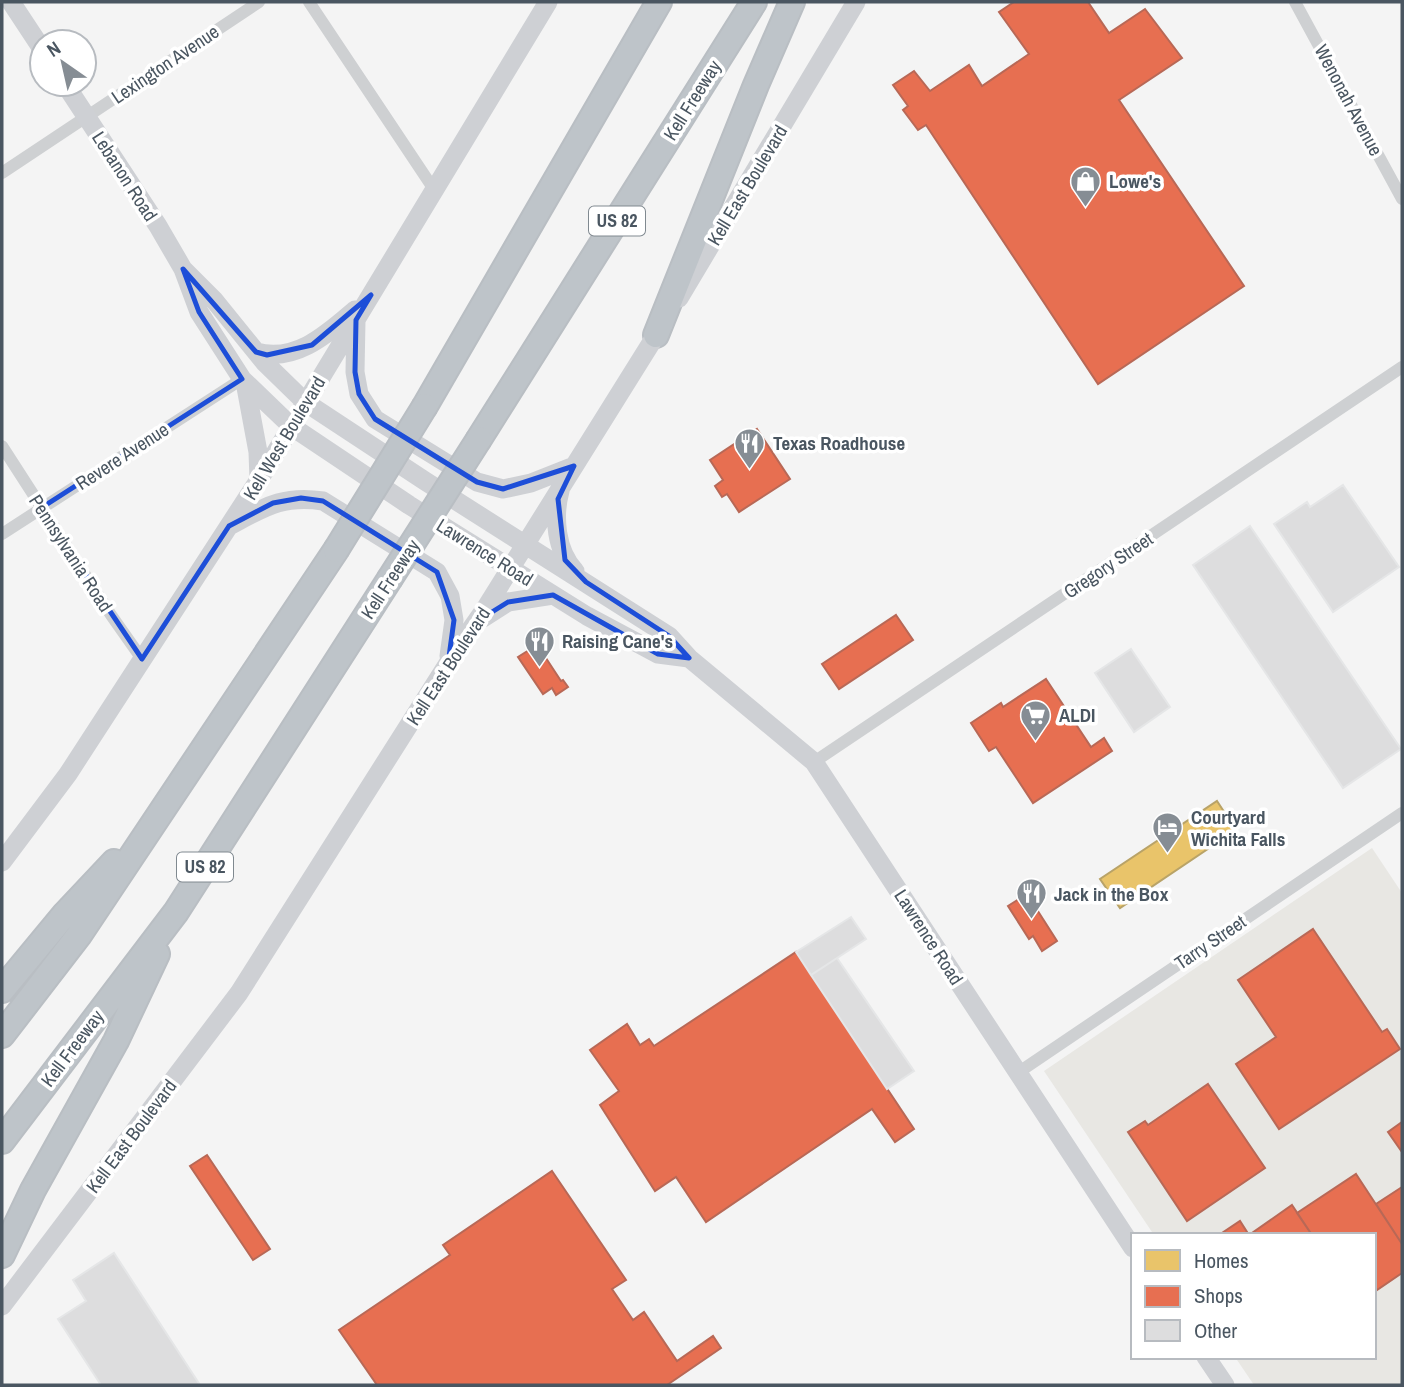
<svg xmlns="http://www.w3.org/2000/svg" width="1404" height="1387" viewBox="0 0 1404 1387" font-family="'Archivo Narrow',sans-serif">
	<rect width="100%" height="100%" fill="#f4f4f4"/>
	<!-- commercial -->
	<path fill="#e8e7e3" d="M1372,848L1402,893V1385H1254L1235,1357H1374V1235H1154L1044,1071Z"/>
	<!-- homes -->
	<path fill="#e9c46a" stroke="#b9a367" stroke-width="2" d="M1217,801L1236,830L1120,908L1100,879Z"/>
	<!-- shops -->
	<path fill="#e76f51" stroke="#b86856" stroke-width="2" d="M1014,2H1088L1109,33L1145,9L1182,58L1119,100L1244,286L1098,384L926,125L918,130L903,110L908,106L893,85L914,71L930,91L969,65L982,86L1029,54L999,12Z
		M757,429L790,479L739,512L727,494L722,497L715,486L723,480L710,460Z
		M896,615L913,640L839,689L822,664Z
		M540,649L561,681L563,680L568,687L556,695L552,688L543,694L518,657L529,650L532,654Z
		M1046,679L1091,747L1104,738L1112,751L1033,803L996,747L989,751L971,723L1001,703L1003,707Z
		M1027,894L1057,941L1042,951L1033,936L1029,939L1008,906Z
		M1313,929L1382,1032L1387,1029L1400,1049L1279,1129L1236,1064L1276,1037L1238,980Z
		M796,952L914,1129L895,1142L872,1109L706,1222L676,1177L655,1191L600,1105L619,1091L590,1050L627,1024L640,1045L649,1039L654,1046Z
		M1208,1084L1265,1168L1187,1221L1128,1132L1145,1121L1148,1125Z
		M1402,1122V1152L1388,1132Z
		M207,1155L270,1249L253,1260L190,1166Z
		M552,1171L626,1280L612,1289L633,1320L644,1312L677,1361L713,1336L721,1348L667,1385H377L339,1330L450,1255L443,1245Z
		M1356,1174L1402,1244V1273L1374,1292V1235H1312L1297,1213Z
		M1402,1187V1244L1376,1204Z
		M1292,1205L1312,1235H1219L1240,1221L1249,1235Z"/>
	<!-- building -->
	<path fill="#ddddde" stroke="#e5e6e7" stroke-width="2" d="M1343,485L1399,567L1333,612L1274,524L1307,502L1310,507Z
		M1250,526L1401,749L1343,788L1193,565Z
		M1131,649L1170,707L1134,732L1095,673Z
		M851,917L866,939L811,975L796,952Z
		M837,958L914,1071L887,1089L811,975Z
		M114,1253L200,1385H101L58,1319L86,1301L73,1280Z"/>
	<g fill="none" stroke-linecap="round" stroke-linejoin="round">
		<defs>
			<path id="highway" d="M656,335L756,85L792,2
				M425,406L659,2
				M479,439L754,2
				M2,990L65,914L114,862
				M2,1035L79,935L336,550
				M2,1141L176,912L389,580
				M2,1255L33,1190L116,1041L157,954"/>
		</defs>
		<!-- highway casing -->
		<use href="#highway" stroke="#b9bec3" stroke-width="28"/>
		<!-- street -->
		<path stroke="#ced0d2" stroke-width="12" d="M309,2L435,191
			M1295,2L1402,199
			M2,173L259,2
			M2,446L111,615L142,659
			M2,534L242,379
			M814,762L1402,367
			M1019,1072L1402,813"/>
		<!-- secondary -->
		<path stroke="#ced0d4" stroke-width="19" d="M11,2L42,49
			M65,84L158,226L183,269L199,312L242,379L291,426L409,505L587,616L658,654L689,658
			M183,269L214,300L265,363L305,402L425,481L669,636L689,658L814,762L1133,1248
			M679,298L856,2
			M356,321L355,372L359,394L375,419L477,482L503,489L531,483L574,466
			M256,352C296,363 327,334 355,310
			M245,382L258,452L259,480
			M560,491C553,517 556,551 575,571
			M231,525C265,507 283,495 323,501L437,572L450,596L454,620L449,656
			M483,618L508,602L553,595
			M2,862L68,774L262,475L548,2
			M2,1306L239,993L459,646L485,609L663,324
			M1206,1357L1225,1385"/>
		<!-- highway -->
		<use href="#highway" stroke="#bec4c9" stroke-width="24"/>
		<defs>
			<path id="highway-bridge" d="M336,550L425,406
				M389,580L479,439"/>
		</defs>
		<!-- highway-bridge casing -->
		<use href="#highway-bridge" stroke="#b9bec3" stroke-width="28" stroke-linecap="butt"/>
		<!-- highway-bridge -->
		<use href="#highway-bridge" stroke="#bec4c9" stroke-width="24"/>
	</g>
	<!-- marked area -->
	<path fill="none" stroke="#1d4ed8" stroke-width="5" stroke-linejoin="round" d="M183,269L256,352L267,355L312,345L371,295L356,320L355,372L359,394L375,419L477,482L503,489L574,466L558,499L565,560L586,582L669,636L689,658L658,654L553,595L508,602L476,622L448,664L454,620L437,572L323,501L301,498L273,503L229,526L142,659L41,508L242,379L199,312Z"/>
	<!-- icons -->
	<defs>
		<symbol id="shop-pin" viewBox="-11 -11 22 30"><path d="M0 17L-7.5 6A9.5 9.5 0 1 1 7.5 6Z" fill="#868d94" stroke="#fff"/><path d="M-5-2.5h2.3a2.7 3.5 0 0 1 5.4 0H5L5.5 6h-11ZM-1.5-2.5h3a1.5 2.3 0 0 0-3 0Z" fill="#fff"/></symbol>
		<symbol id="restaurant-pin" viewBox="-11 -11 22 30"><path d="M0 17L-7.5 6A9.5 9.5 0 1 1 7.5 6Z" fill="#868d94" stroke="#fff"/><path d="M-5-6h1v4h1v-4h1v4h1v-4h1v5L-1.5 .5V6h-2V.5L-5-1ZM5-6V6H3V1.5H1.5Q1.5-4 5-6Z" fill="#fff"/></symbol>
		<symbol id="supermarket-pin" viewBox="-11 -11 22 30"><path d="M0 17L-7.5 6A9.5 9.5 0 1 1 7.5 6Z" fill="#868d94" stroke="#fff"/><path d="M-6-5.5h2.5l.6 2H6L4.5 2H-2.5L-4.4-4H-6ZM-1.5 3.2a1.3 1.3 0 1 0 .1 0ZM3 3.2a1.3 1.3 0 1 0 .1 0Z" fill="#fff"/></symbol>
		<symbol id="hotel-pin" viewBox="-11 -11 22 30"><path d="M0 17L-7.5 6A9.5 9.5 0 1 1 7.5 6Z" fill="#868d94" stroke="#fff"/><path d="M-6-4.5h1.5V1H6V5H4.5V3h-9V5H-6ZM-4 0a1.8 1.8 0 1 1 3.6 0ZM.5 0V-2.5h3Q6-2.5 6 0Z" fill="#fff"/></symbol>
	</defs>
	<g fill-rule="evenodd">
		<use href="#shop-pin" x="1068" y="164" width="35" height="47"/>
		<use href="#restaurant-pin" x="732" y="426" width="35" height="47"/>
		<use href="#restaurant-pin" x="522" y="624" width="35" height="47"/>
		<use href="#supermarket-pin" x="1018" y="698" width="35" height="47"/>
		<use href="#hotel-pin" x="1150" y="810" width="35" height="47"/>
		<use href="#restaurant-pin" x="1014" y="876" width="35" height="47"/>
	</g>
	<g text-anchor="middle" stroke-width="7" stroke-linejoin="round" paint-order="stroke">
		<!-- shield labels -->
		<g fill="#fff" stroke="#808990" stroke-width="2">
			<rect x="589" y="206.5" width="56" height="29" rx="5"/>
			<rect x="177" y="852.5" width="56" height="29" rx="5"/>
		</g>
		<g font-size="18" font-weight="bold" fill="#4a5661">
			<text x="617" y="227">US 82</text>
			<text x="205" y="873">US 82</text>
		</g>
		<!-- street labels -->
		<g font-size="19" fill="#4a5661" stroke="#fff">
			<text transform="translate(165 64) rotate(-34)" y="7">Lexington Avenue</text>
			<text transform="translate(692 100) rotate(-58)" y="7">Kell Freeway</text>
			<text transform="translate(1349 100) rotate(62)" y="7">Wenonah Avenue</text>
			<text transform="translate(125 176) rotate(57)" y="7">Lebanon Road</text>
			<text transform="translate(747 185) rotate(-59)" y="7">Kell East Boulevard</text>
			<text transform="translate(284 438) rotate(-59)" y="7">Kell West Boulevard</text>
			<text transform="translate(122 456) rotate(-33)" y="7">Revere Avenue</text>
			<text transform="translate(485 552) rotate(32)" y="7">Lawrence Road</text>
			<text transform="translate(71 553) rotate(57)" y="7">Pennsylvania Road</text>
			<text transform="translate(1108 565) rotate(-34)" y="7">Gregory Street</text>
			<text transform="translate(390 579) rotate(-57)" y="7">Kell Freeway</text>
			<text transform="translate(448 666) rotate(-57)" y="7">Kell East Boulevard</text>
			<text transform="translate(929 937) rotate(57)" y="7">Lawrence Road</text>
			<text transform="translate(1210 942) rotate(-34)" y="7">Tarry Street</text>
			<text transform="translate(72 1048) rotate(-53)" y="7">Kell Freeway</text>
			<text transform="translate(131 1136) rotate(-53)" y="7">Kell East Boulevard</text>
		</g>
		<!-- poi labels -->
		<g font-size="19" font-weight="bold" fill="#4a5661" stroke="#fff" text-anchor="start">
			<text x="1109" y="188">Lowe's</text>
			<text x="773" y="450">Texas Roadhouse</text>
			<text x="562" y="648">Raising Cane's</text>
			<text x="1059" y="722">ALDI</text>
			<text x="1191" y="824">Courtyard<tspan x="1191" dy="22">Wichita Falls</tspan></text>
			<text x="1054" y="901">Jack in the Box</text>
		</g>
	</g>
	<!-- border -->
	<rect width="1404" height="1387" fill="none" stroke="#4a5661" stroke-width="7"/>
	<!-- legend -->
	<rect x="1131" y="1233" width="245" height="126" fill="#ffffff" stroke="#b7bbc0" stroke-width="2"/>
	<rect x="1145" y="1250" width="35" height="21" fill="#e9c46a" stroke="#b7bbc0" stroke-width="2"/>
	<text x="1194" y="1268" font-size="21" fill="#4a5661">Homes</text>
	<rect x="1145" y="1286" width="35" height="21" fill="#e76f51" stroke="#b7bbc0" stroke-width="2"/>
	<text x="1194" y="1303" font-size="21" fill="#4a5661">Shops</text>
	<rect x="1145" y="1320" width="35" height="21" fill="#ddddde" stroke="#b7bbc0" stroke-width="2"/>
	<text x="1194" y="1338" font-size="21" fill="#4a5661">Other</text>
	<!-- north arrow -->
	<g transform="translate(63 63) rotate(326)"><circle r="33" fill="#ffffff" stroke="#b7bbc0" stroke-width="2"/>
	<path d="M0-5L12 26L0 18L-12 26Z" fill="#868d94"/>
	<text y="-10" font-size="19" font-weight="bold" text-anchor="middle" fill="#4a5661">N</text>
	</g>
</svg>
